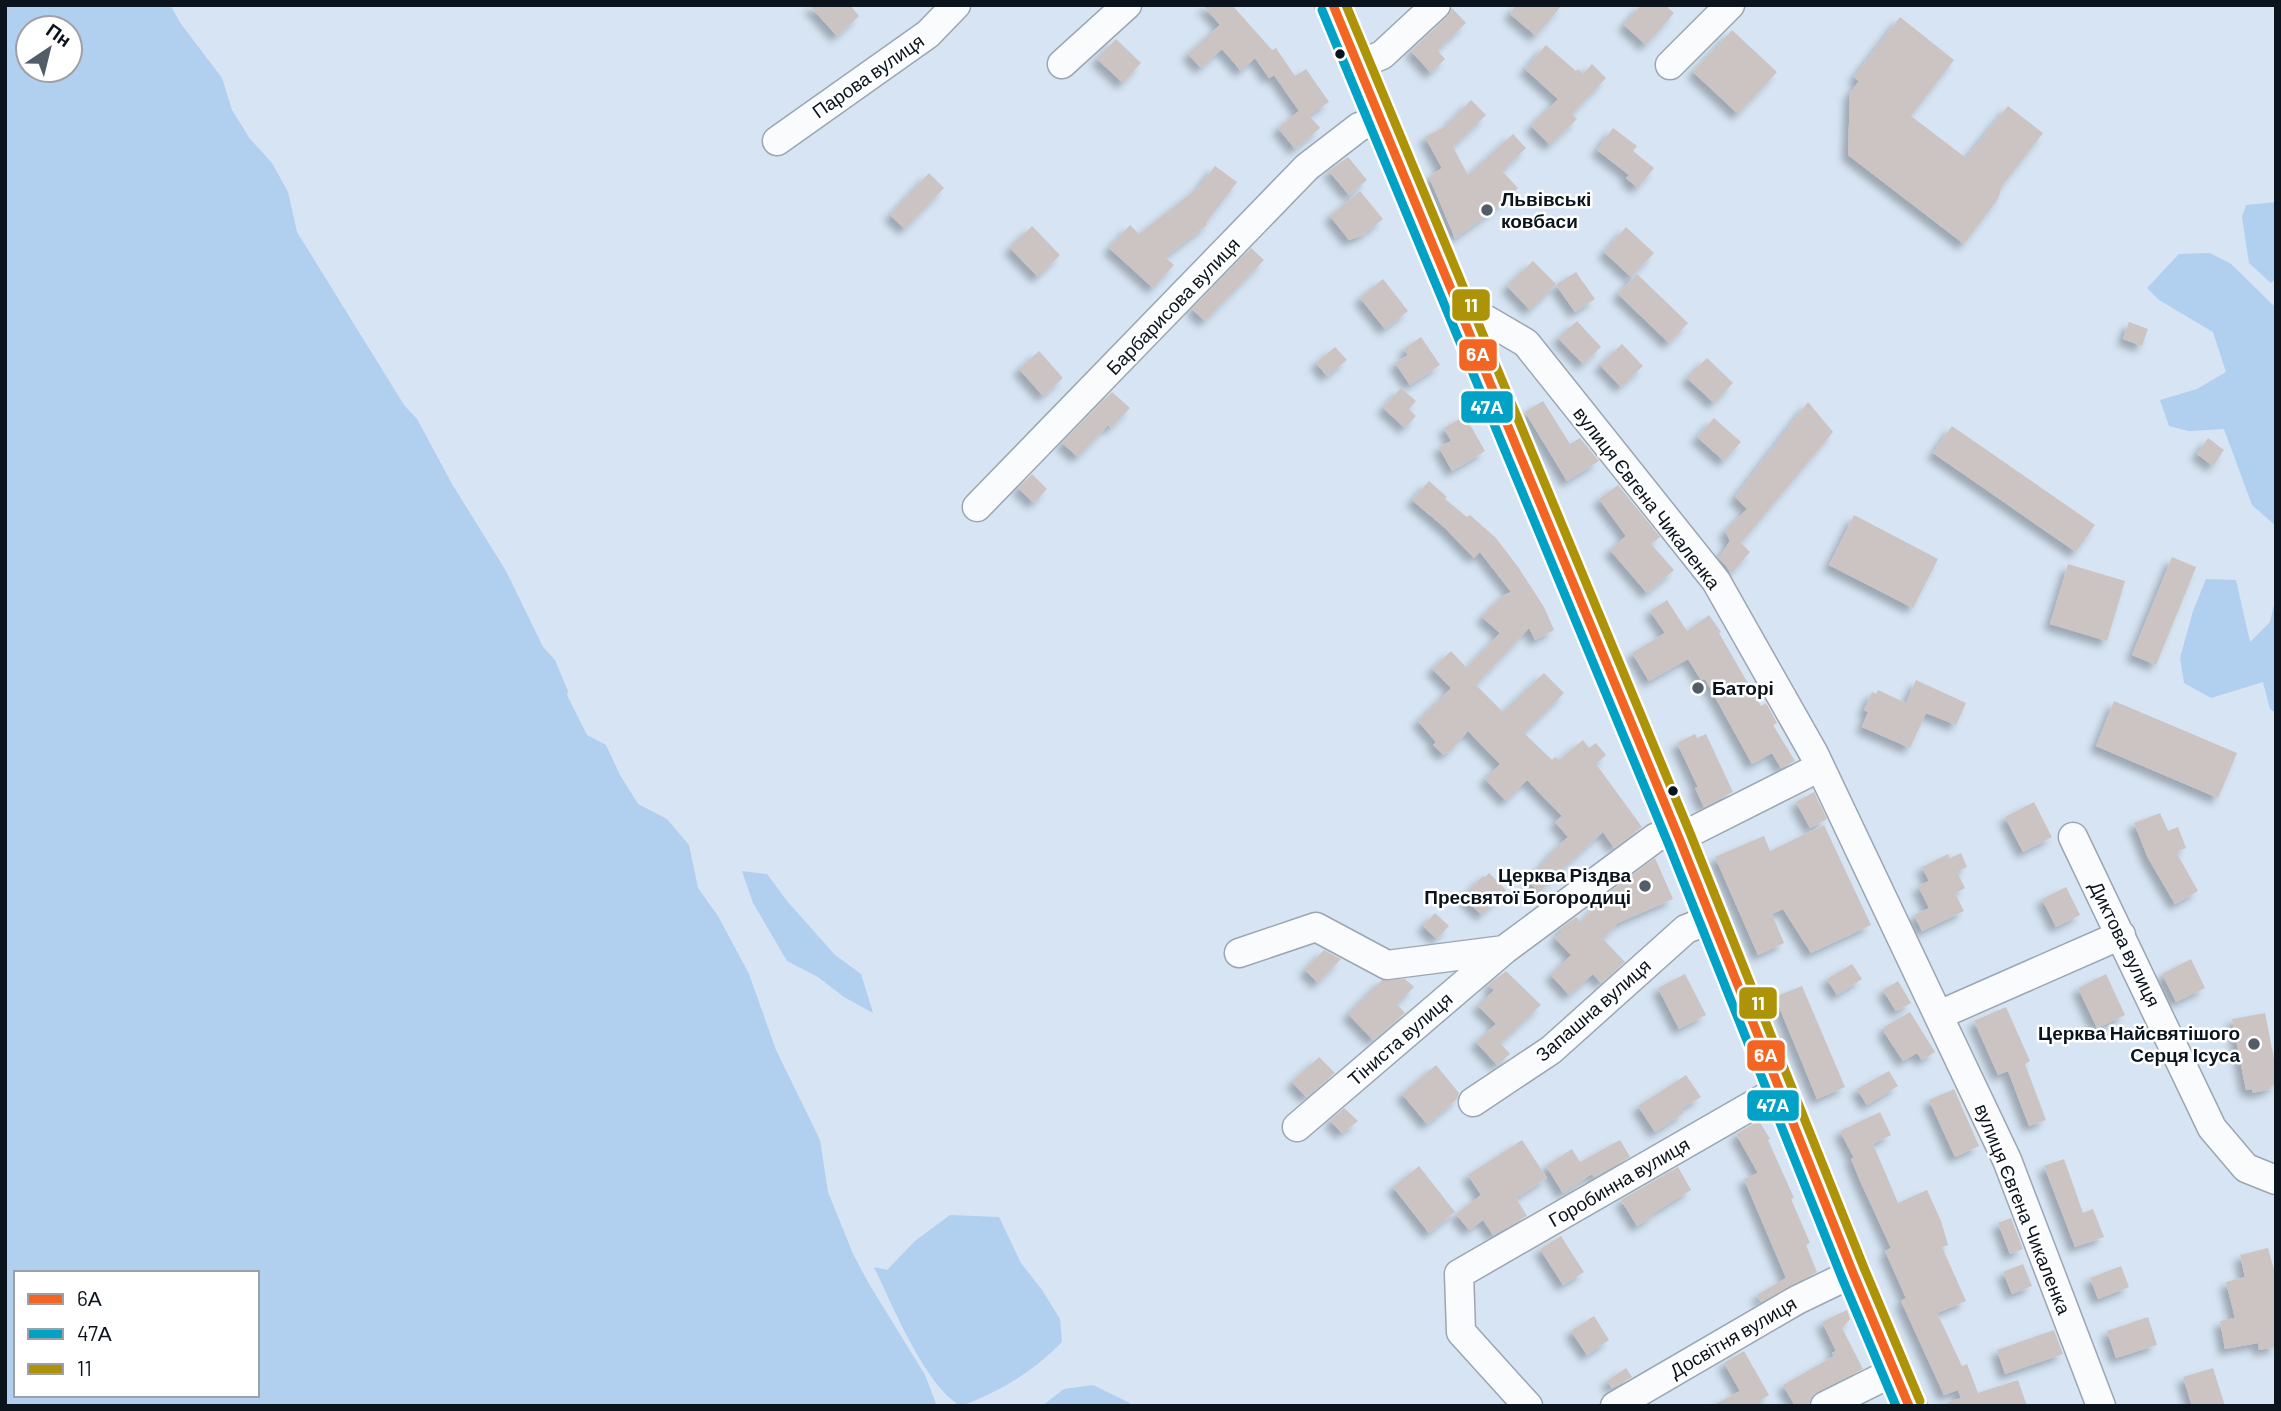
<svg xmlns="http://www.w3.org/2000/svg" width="2281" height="1411" viewBox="0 0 2281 1411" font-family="Barlow,sans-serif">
	<defs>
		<filter id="shadow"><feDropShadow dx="-6" dy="6" stdDeviation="3.5" flood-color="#0004"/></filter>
	</defs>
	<rect width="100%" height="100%" fill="#d6e4f3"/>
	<!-- green -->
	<path fill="#b1cfef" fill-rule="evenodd" d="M5,5H170L181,24L222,78L232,110L250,139L272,163L288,192L297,232L404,405L417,419L452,484L506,571L543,647L555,660L568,691L567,695L587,735L606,745L620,775L638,804L667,819L689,845L698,888L718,916L749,974L776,1050L820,1140L828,1192L853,1254L869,1284L925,1375L937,1406H5ZM28,28H70V70H28ZM16,1273H257V1395H16Z
		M2276,202V279L2271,283L2249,263L2242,217L2246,205Z
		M2210,253L2231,264L2276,308V526L2252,505L2224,429L2189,431L2169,426L2160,400L2197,389L2226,372L2213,332L2159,300L2147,288L2179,254Z
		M2206,579L2236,580L2250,642L2270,622L2276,596V713L2270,709L2263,682L2211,698L2184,683L2180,658L2193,611Z
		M742,871L767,874L787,901L835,955L861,974L873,1013L844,997L818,977L787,961L753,903Z
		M950,1215L999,1217L1021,1263L1042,1290L1060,1319L1062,1342C1034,1371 999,1392 961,1406C925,1386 892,1304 874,1267L887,1270L915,1241Z
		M1093,1385L1130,1403L1131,1406H1042L1064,1389Z"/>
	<!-- building -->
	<path fill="#cbc4c3" filter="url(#shadow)" d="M809,5H850L859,16L837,36Z
		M1203,5H1232L1272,50L1276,48L1295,76L1306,69L1329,102L1309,115L1320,128L1295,149L1278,128L1299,111L1274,75L1269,78L1255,58L1241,71L1222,49L1201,68L1188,54L1220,25Z
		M1516,5H1562L1536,36L1510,14Z
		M1641,5H1665L1674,13L1646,45L1624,25Z
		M1452,8L1466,23L1437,50L1445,59L1431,73L1411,51L1447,17Z
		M1900,17L1954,60L1911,116L1966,158L2008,106L2043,133L2002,186L1998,199L1964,244L1848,155L1850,93L1859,81L1854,77Z
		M1732,30L1777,72L1738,114L1693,72Z
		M1116,39L1141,63L1123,83L1097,59Z
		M1546,45L1576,71L1578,69L1583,74L1592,64L1606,78L1572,114L1577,119L1550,145L1531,126L1558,99L1525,69Z
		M1471,100L1486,115L1453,147L1468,175L1513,134L1526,148L1502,171L1518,188L1489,214L1455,238L1429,177L1442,168L1425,137L1446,126Z
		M1613,128L1637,146L1633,151L1654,168L1638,188L1626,178L1629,175L1597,150Z
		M1348,157L1367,180L1349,195L1329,171Z
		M1215,166L1237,182L1206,223L1207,225L1165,257L1174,265L1153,288L1109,248L1130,225L1139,234L1199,187Z
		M929,173L944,188L905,229L890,215Z
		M1360,191L1383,219L1363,235L1349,240L1330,216Z
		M1032,226L1060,255L1038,277L1010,248Z
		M1626,227L1654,253L1631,277L1604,252Z
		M1251,248L1264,260L1205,321L1192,309Z
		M1533,261L1556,284L1530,310L1507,286Z
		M1576,272L1595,299L1575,312L1556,285Z
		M1637,274L1688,323L1669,343L1618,294Z
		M1383,279L1408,311L1385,329L1360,298Z
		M1577,321L1601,347L1583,364L1558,338Z
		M2129,322L2148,329L2142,346L2123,339Z
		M1421,337L1440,365L1410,385L1395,363L1408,355L1404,349Z
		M1622,344L1643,366L1621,387L1600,365Z
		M1335,347L1347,360L1327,376L1316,363Z
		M1039,351L1063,378L1043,396L1019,369Z
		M1707,358L1733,383L1714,403L1687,378Z
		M1401,388L1416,401L1409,409L1416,416L1405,428L1383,408Z
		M1112,392L1130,408L1111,428L1108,425L1078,457L1062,443Z
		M1543,401L1570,444L1580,438L1599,461L1567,481L1525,412Z
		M1808,402L1833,432L1741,543L1750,552L1732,573L1719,558L1730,541L1725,531L1747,509L1735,497Z
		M1465,416L1485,451L1452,471L1439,447L1451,441L1444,428Z
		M1714,418L1741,442L1724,461L1697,437Z
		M1952,426L2095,525L2076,552L1933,453Z
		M2208,438L2224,450L2213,466L2197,454Z
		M1032,474L1047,489L1034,503L1018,488Z
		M1429,481L1447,497L1445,499L1467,517L1470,515L1496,538L1518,567L1544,607L1554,630L1535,640L1529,628L1476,685L1503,712L1544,673L1564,693L1524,733L1552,760L1555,757L1559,760L1583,740L1589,748L1596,743L1606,755L1596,764L1642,827L1614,848L1603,832L1558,872L1540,892L1528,882L1555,849L1568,837L1555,822L1562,816L1527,780L1506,801L1485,779L1500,764L1468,731L1448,753L1447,752L1444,755L1433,745L1436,742L1418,721L1451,688L1432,669L1451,651L1467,668L1500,633L1482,617L1504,595L1511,592L1480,552L1474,558L1445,528L1412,500Z
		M1618,485L1660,537L1651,544L1674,570L1647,593L1610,550L1626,536L1599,499Z
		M1854,515L1938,559L1913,608L1829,565Z
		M2172,557L2196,567L2156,665L2132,655Z
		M2068,564L2125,581L2107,641L2050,624Z
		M1667,600L1687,631L1709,615L1721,632L1719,633L1761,706L1766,703L1777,723L1773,725L1795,761L1781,768L1772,753L1752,764L1705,679L1701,680L1688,659L1649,681L1632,653L1665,633L1650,611Z
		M1916,680L1966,703L1956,725L1926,713L1910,748L1862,727L1868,712L1864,710L1872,692L1876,694L1878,690L1906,703Z
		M2114,701L2237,753L2218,798L2096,746Z
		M1695,734L1697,738L1706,734L1733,792L1704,807L1695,788L1698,787L1677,743Z
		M1814,792L1827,819L1810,828L1796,802Z
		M2034,802L2052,837L2023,852L2005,817Z
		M2160,813L2168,831L2178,827L2186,848L2176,852L2198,891L2175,904L2148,858L2134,823Z
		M1824,825L1871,925L1811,953L1783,909L1772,914L1784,943L1758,955L1715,857L1764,836L1770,851Z
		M1961,853L1967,867L1957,872L1965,888L1955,893L1964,911L1922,931L1914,915L1929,908L1918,886L1929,881L1922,867L1948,854L1950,858Z
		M1655,858L1673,899L1618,923L1603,939L1625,962L1601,983L1593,974L1569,995L1551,975L1571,955L1555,938L1562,931L1560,929L1576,917L1581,922L1607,894Z
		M1489,873L1506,890L1482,915L1465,899L1468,895L1466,894L1483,876L1485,877Z
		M2066,887L2080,915L2056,927L2042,899Z
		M1435,913L1449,926L1437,939L1423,926Z
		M1324,950L1341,959L1318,983L1305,970Z
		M2191,959L2205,988L2176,1002L2162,974Z
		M1852,964L1862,979L1837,995L1827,979Z
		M1506,971L1541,1005L1500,1043L1510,1054L1497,1065L1476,1042L1496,1024L1478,1006L1494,990L1488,985Z
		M1685,974L1706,1015L1679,1029L1658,988Z
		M2106,974L2125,1015L2097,1028L2078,988Z
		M1405,979L1414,987L1397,1004L1405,1013L1373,1040L1348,1014L1382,980Z
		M1898,981L1911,1003L1896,1011L1883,990Z
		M1802,986L1845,1087L1817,1099L1775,997Z
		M2006,1007L2030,1061L2025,1064L2046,1120L2029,1126L2008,1071L1998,1075L1974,1021Z
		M1910,1012L1935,1052L1922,1060L1917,1053L1903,1061L1884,1032L1886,1031L1884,1027Z
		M2265,1013L2276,1069V1085L2270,1086L2271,1089L2252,1093V1089L2246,1090L2232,1019Z
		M1319,1057L1335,1073L1306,1097L1292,1082Z
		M1436,1065L1459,1093L1457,1099L1427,1124L1402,1094Z
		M1889,1071L1898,1086L1867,1105L1857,1089Z
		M1686,1075L1701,1097L1681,1109L1684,1113L1655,1132L1638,1106Z
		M1954,1089L1979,1146L1955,1157L1929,1100Z
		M1344,1108L1358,1121L1342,1133L1330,1121Z
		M1880,1112L1891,1135L1873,1144L1898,1203L1927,1190L1941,1221L1948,1245L1942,1247L1966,1301L1937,1313L1962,1366L1967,1364L1978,1393L2018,1380L2027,1406H1948V1402L1961,1398L1958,1390L1944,1395L1901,1301L1906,1298L1885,1251L1891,1248L1861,1183L1851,1159L1854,1158L1840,1131Z
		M1759,1121L1770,1139L1768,1140L1794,1198L1791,1199L1810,1243L1806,1245L1817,1272L1761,1302L1757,1295L1786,1278L1744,1179L1758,1173L1736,1134Z
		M1522,1140L1547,1178L1516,1198L1527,1216L1493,1235L1483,1220L1469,1230L1456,1214L1481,1195L1468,1175Z
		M1620,1140L1630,1157L1594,1177L1592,1174L1563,1193L1546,1166L1572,1149L1580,1162Z
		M2064,1159L2083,1213L2093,1209L2104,1237L2075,1247L2044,1166Z
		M1419,1166L1455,1212L1429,1233L1393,1187Z
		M1678,1167L1691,1190L1652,1214L1653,1216L1637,1226L1621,1200Z
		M2011,1218L2023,1249L2010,1254L1998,1223Z
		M1561,1236L1584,1272L1563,1285L1540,1249Z
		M2268,1248L2276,1277V1347L2259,1350L2258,1343L2225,1349L2220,1321L2235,1318L2226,1282L2245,1277L2240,1255Z
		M2023,1264L2032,1286L2012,1294L2003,1272Z
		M2121,1266L2129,1287L2098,1299L2090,1278Z
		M1847,1310L1850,1319L1842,1328L1863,1369L1817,1392L1811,1397L1808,1406H1795L1783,1385L1834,1356L1832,1353L1836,1351L1822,1322Z
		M1594,1316L1609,1340L1587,1355L1571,1331Z
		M2148,1317L2157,1345L2116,1358L2107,1331Z
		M2054,1330L2063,1354L2005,1374L1997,1350Z
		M1744,1351L1769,1395L1751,1406H1712L1740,1391L1724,1363Z
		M1626,1368L1632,1377L1612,1388L1607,1381Z
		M2213,1368L2225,1406H2192L2183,1377Z"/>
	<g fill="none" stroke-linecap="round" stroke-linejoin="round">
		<defs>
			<path id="minor" d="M1062,64L1127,5
				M1358,65L1382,55L1436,5
				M1670,65L1730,5
				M777,141L928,34L956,5
				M1456,302L1526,343L1716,581L1814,754L2007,1160L2101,1406
				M977,507L1307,167L1359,127L1380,119
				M2073,837L2212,1128L2246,1168L2276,1180
				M1679,838L1820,767
				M1239,953L1316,927L1387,965L1504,950
				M1939,1015L2121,935
				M1473,1102L1551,1050L1686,929L1712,919
				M1297,1127L1504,950L1655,838L1675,829
				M1528,1406L1461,1332L1459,1274L1779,1090
				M1615,1406L1797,1300L1853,1273
				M1825,1406L1895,1371"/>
			<path id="major" d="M1333,5L1679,838L1853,1273L1909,1406"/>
		</defs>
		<!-- minor casing -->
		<use href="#minor" stroke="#9ba6b2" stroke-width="31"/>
		<!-- major casing -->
		<use href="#major" stroke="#bbc2c9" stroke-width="38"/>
		<!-- minor -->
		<use href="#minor" stroke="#f9fbfd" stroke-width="28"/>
		<!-- major -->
		<use href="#major" stroke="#dee6ed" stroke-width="35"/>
		<defs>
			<path id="bus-1" d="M1333,5L1679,838L1853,1273L1909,1406"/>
			<path id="bus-2" d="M1322,10L1668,843L1842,1278L1896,1406"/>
			<path id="bus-3" d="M1346,5L1690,833L1864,1268L1920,1401"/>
		</defs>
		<!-- bus-1 casing -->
		<use href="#bus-1" stroke="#fff" stroke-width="14"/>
		<!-- bus-2 casing -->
		<use href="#bus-2" stroke="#fff" stroke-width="14"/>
		<!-- bus-3 casing -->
		<use href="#bus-3" stroke="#fff" stroke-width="14"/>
		<!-- bus-1 -->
		<use href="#bus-1" stroke="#f26522" stroke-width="9"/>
		<!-- bus-2 -->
		<use href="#bus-2" stroke="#01a2c5" stroke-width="9"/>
		<!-- bus-3 -->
		<use href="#bus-3" stroke="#ad9307" stroke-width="9"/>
	</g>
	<!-- markers -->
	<g fill="#0b141d" stroke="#fff" stroke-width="2.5">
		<circle cx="1340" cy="54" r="6"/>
		<circle cx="1673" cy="791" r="6"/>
	</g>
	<g fill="#525d68" stroke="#fff" stroke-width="2.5">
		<circle cx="1487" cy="210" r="7"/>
		<circle cx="1698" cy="688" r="7"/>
		<circle cx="1645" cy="886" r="7"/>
		<circle cx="2254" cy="1044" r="7"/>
	</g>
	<g text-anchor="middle" stroke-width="5" stroke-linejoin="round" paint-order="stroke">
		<!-- street labels -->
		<g font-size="19" fill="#0b141d" stroke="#fff">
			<text transform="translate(868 76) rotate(-35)" y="7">Парова вулиця</text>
			<text transform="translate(1173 306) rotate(-46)" y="7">Барбарисова вулиця</text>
			<text transform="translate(1647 498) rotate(52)" y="7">вулиця Євгена Чикаленка</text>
			<text transform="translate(2125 944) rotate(64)" y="7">Диктова вулиця</text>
			<text transform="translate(1593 1010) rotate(-41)" y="7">Запашна вулиця</text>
			<text transform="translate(1400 1039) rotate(-41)" y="7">Тіниста вулиця</text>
			<text transform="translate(1619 1182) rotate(-30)" y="7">Горобинна вулиця</text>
			<text transform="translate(2023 1209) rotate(68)" y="7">вулиця Євгена Чикаленка</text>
			<text transform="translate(1733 1337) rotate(-30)" y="7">Досвітня вулиця</text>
		</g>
		<!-- poi labels -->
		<g font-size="19" font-weight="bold" fill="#0b141d" stroke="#fff" text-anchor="start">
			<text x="1501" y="206">Львівські<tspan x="1501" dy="22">ковбаси</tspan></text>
			<text x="1712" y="695">Баторі</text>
			<text x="1631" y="882" text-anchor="end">Церква Різдва<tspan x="1631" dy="22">Пресвятої Богородиці</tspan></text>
			<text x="2240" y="1040" text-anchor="end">Церква Найсвятішого<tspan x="2240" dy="22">Серця Ісуса</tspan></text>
		</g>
	</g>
	<g stroke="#fff" stroke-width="2.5">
		<rect x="1451" y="288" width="40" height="34" rx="7" fill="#ad9307"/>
		<rect x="1458" y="338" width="40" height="34" rx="7" fill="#f26522"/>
		<rect x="1460" y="390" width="54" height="34" rx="7" fill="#01a2c5"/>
		<rect x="1738" y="986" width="40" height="34" rx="7" fill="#ad9307"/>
		<rect x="1746" y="1039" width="40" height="33" rx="7" fill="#f26522"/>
		<rect x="1746" y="1089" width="54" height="33" rx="7" fill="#01a2c5"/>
	</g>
	<g font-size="19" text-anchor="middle" font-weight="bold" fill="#fff">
		<text x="1471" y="312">11</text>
		<text x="1478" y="361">6А</text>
		<text x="1487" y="414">47А</text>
		<text x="1758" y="1010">11</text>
		<text x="1766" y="1062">6А</text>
		<text x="1773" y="1112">47А</text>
	</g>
	<!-- border -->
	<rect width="2281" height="1411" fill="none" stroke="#0b141d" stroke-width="14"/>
	<!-- legend -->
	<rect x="14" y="1271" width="245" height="126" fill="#ffffff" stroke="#9da1a5" stroke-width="2"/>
	<rect x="28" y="1294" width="35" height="10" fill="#f26522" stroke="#9da1a5" stroke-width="2"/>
	<text x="77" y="1306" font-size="21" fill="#0b141d">6А</text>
	<rect x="28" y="1329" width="35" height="10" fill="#01a2c5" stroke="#9da1a5" stroke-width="2"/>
	<text x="77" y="1341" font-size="21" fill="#0b141d">47А</text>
	<rect x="28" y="1364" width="35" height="10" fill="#ad9307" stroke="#9da1a5" stroke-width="2"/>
	<text x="77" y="1376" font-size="21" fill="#0b141d">11</text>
	<!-- north arrow -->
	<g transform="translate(49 49) rotate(35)"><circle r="33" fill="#ffffff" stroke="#9da1a5" stroke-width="2"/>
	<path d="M0-5L12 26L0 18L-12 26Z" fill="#525d68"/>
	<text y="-10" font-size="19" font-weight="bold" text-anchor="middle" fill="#0b141d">Пн</text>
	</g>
</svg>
